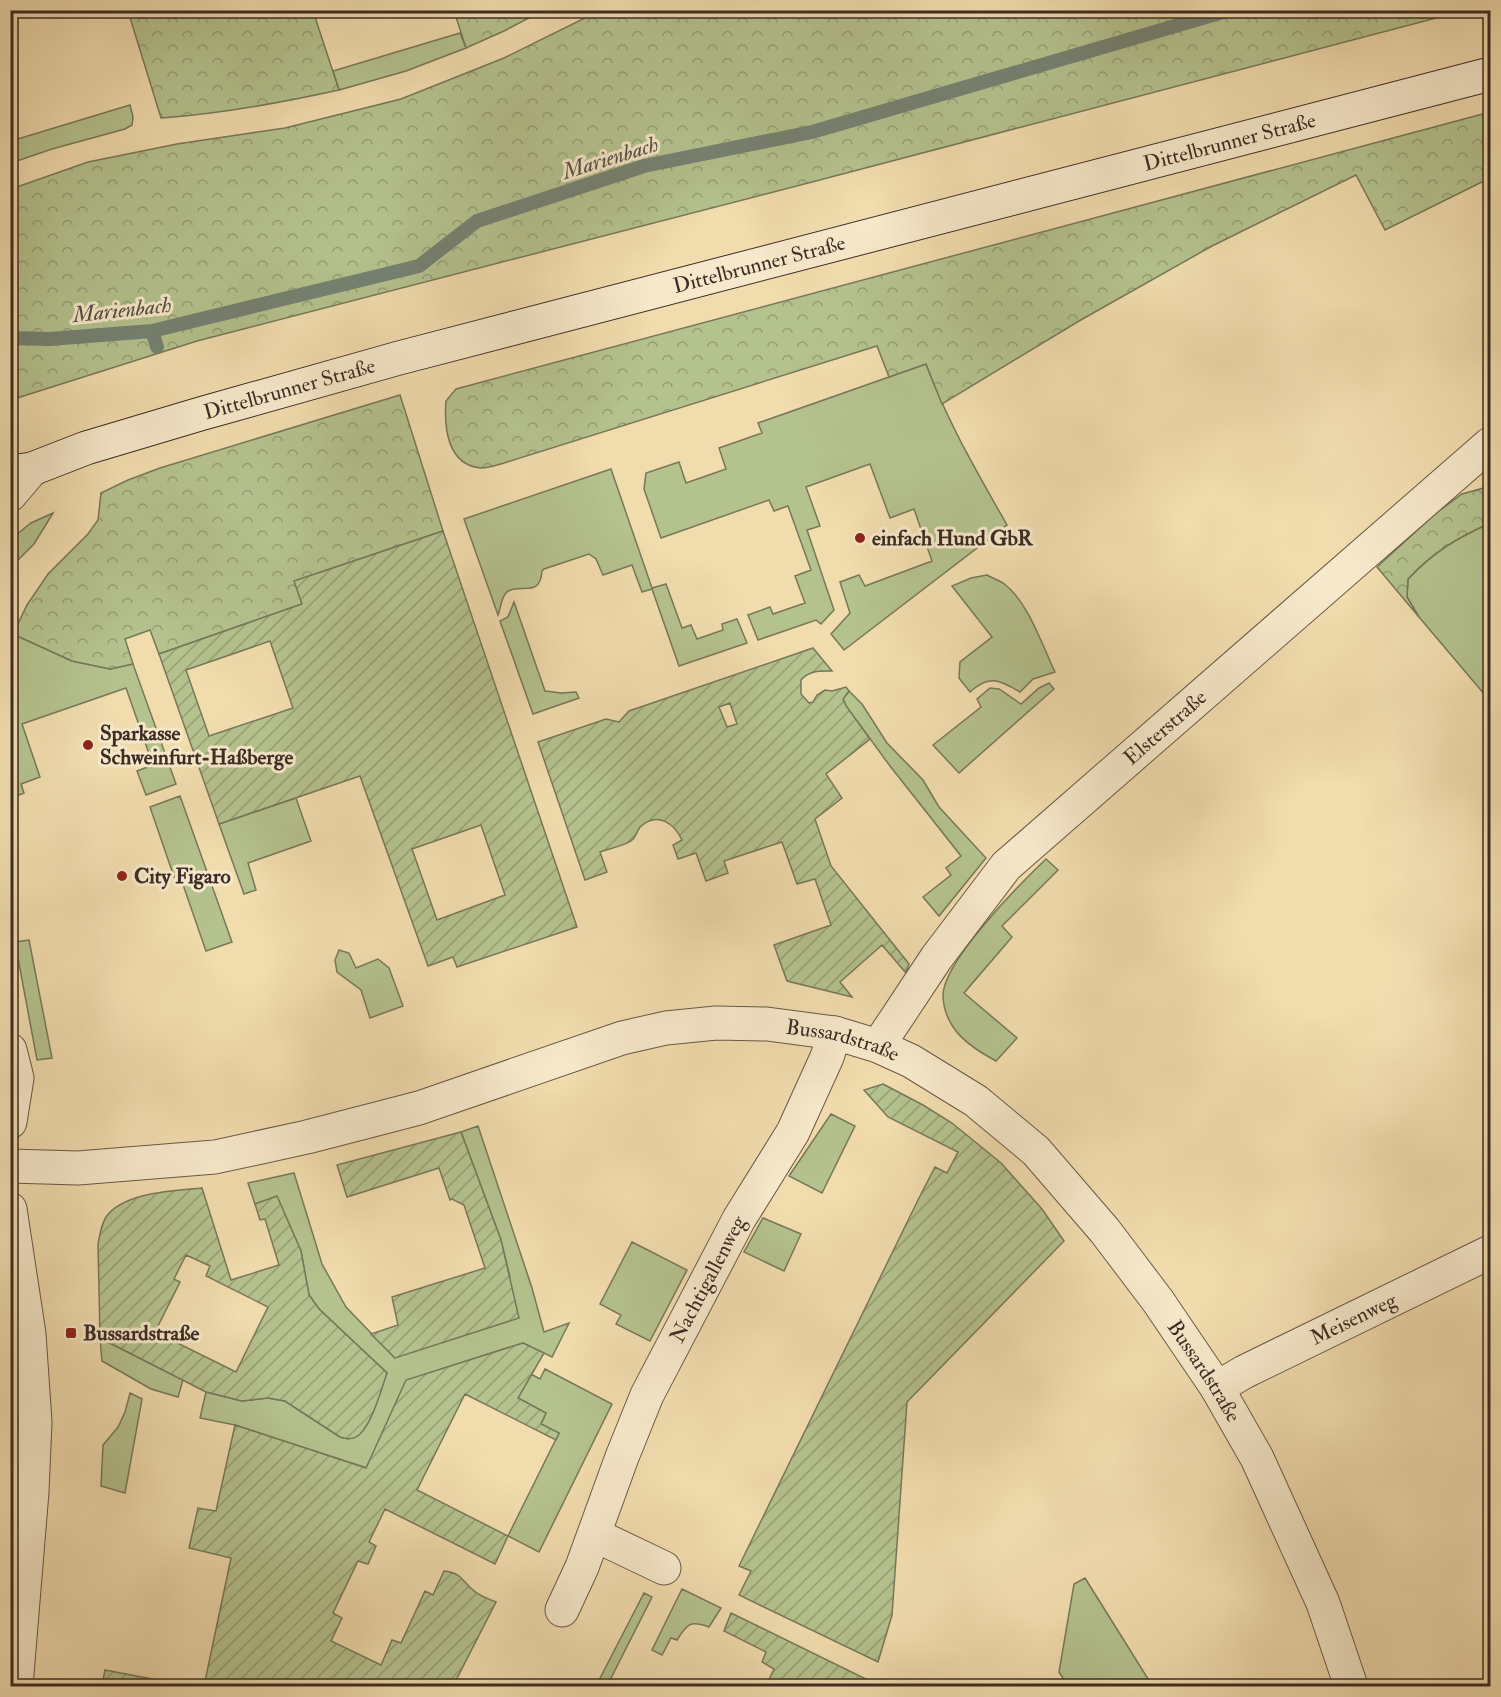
<svg xmlns="http://www.w3.org/2000/svg" width="1501" height="1697" viewBox="0 0 1501 1697" font-family="'IM FELL Double Pica',serif">
	<defs>
		<pattern id="forest-crowns" width="20" height="18" patternUnits="userSpaceOnUse" patternTransform="scale(1.5)"><rect width="20" height="18" fill="#b4c28e"/><path d="M2 6a3 3 0 1 1 6 0M12 15a3 3 0 1 1 6 0" fill="none" stroke="#949e74"/></pattern>
		<pattern id="garden-furrows" width="10" height="10" patternUnits="userSpaceOnUse" patternTransform="scale(1.5)"><rect width="10" height="10" fill="#b4c28e"/><path d="M-1 1l2-2M0 10L10 0M9 11l2-2" fill="none" stroke="#949e74"/></pattern>
	</defs>
	<rect width="100%" height="100%" fill="#f1dcae"/>
	<filter id="stains"><feTurbulence type="fractalNoise" baseFrequency=".00333" numOctaves="4"/><feColorMatrix values="0 0 0 0 .2 0 0 0 0 .09 0 0 0 0 .02 0 0 0 .5 -.17"/></filter>
	<radialGradient id="worn" r=".72"><stop offset=".6" stop-color="#630" stop-opacity="0"/><stop offset="1" stop-color="#630" stop-opacity=".3"/></radialGradient>
	<!-- grass -->
	<path fill="#b4c28e" stroke="#787759" stroke-width="1.5" d="M460,33L466,48L406,71L339,90L333,71Z
		M130,105L133,117L132,125L125,129L52,149L11,163V141Z
		M926,364C947,421 977,472 1007,525L844,650L831,634L850,613L840,582L859,575L865,586L932,561L914,509L890,518L870,464L806,487L820,526L807,530L834,610L821,624L816,620L758,640L748,615L770,607L773,614L805,603L795,576L811,570L788,506L774,511L769,500L661,538L644,489L646,473L679,462L686,483L726,469L719,448L762,433L758,423Z
		M611,469L652,588L666,584L682,628L691,625L697,639L723,630L722,624L737,619L747,643L679,666L652,589L642,592L632,565L603,575L596,559L589,554L544,569L542,571C540,600 518,581 506,593C501,598 501,608 498,615L464,519Z
		M53,513L34,544L11,567V539L31,523Z
		M1490,523V701L1419,617L1407,597L1408,579C1433,552 1457,538 1490,523Z
		M987,575C992,578 998,580 1003,583C1028,601 1042,645 1055,672L1033,679L1020,692C1000,680 989,674 970,692L959,678L960,662L992,637L952,586L971,578Z
		M514,602L545,691L561,693L576,692L579,698L533,714L500,621L508,617Z
		M13,634L72,661L110,669L133,664L176,784L146,795L137,771L153,765L126,688L22,724L40,777L21,784L24,793L16,796L10,778V647Z
		M1049,683L1054,689L959,773L933,745L981,707L977,699L990,688L999,689L1021,704L1039,688Z
		M849,691L862,704L887,743L923,780L939,807L986,858L939,916L923,897L951,875L946,868L961,856L890,766L846,706L843,699Z
		M180,796L232,942L206,951L180,876L174,877L150,807Z
		M296,798L311,841L248,863L256,890L244,894L219,824Z
		M1046,859L1058,870L1002,926L1012,937L964,993L1017,1038L996,1061C970,1047 945,1030 943,997C941,963 1021,883 1046,859Z
		M29,940L52,1058L37,1060L15,942Z
		M339,950L349,953L356,968L378,959L389,968L403,1006L370,1018L361,990L337,972L335,960Z
		M831,1114L855,1126L822,1193L789,1176Z
		M478,1126L532,1288L544,1332L569,1323L552,1357L523,1343L407,1380L367,1468L235,1425L200,1418L206,1392L242,1401L268,1398L285,1401L340,1437L349,1439L387,1373L319,1309L309,1295L301,1251L277,1197L255,1204L248,1183L294,1173L322,1264L346,1307L395,1358L510,1277L501,1240L461,1132Z
		M763,1218L801,1234L784,1271L744,1252Z
		M632,1242L687,1270L650,1341L616,1324L621,1315L600,1304Z
		M100,1338L183,1380L178,1397L151,1389L102,1361Z
		M545,1369L612,1404L539,1552L508,1536L559,1433L541,1424L546,1413L518,1398L531,1374L540,1379Z
		M130,1393L142,1399L125,1493L101,1486L103,1445L118,1427L125,1412Z
		M1085,1578L1150,1682L1151,1686H1068L1059,1672L1074,1584Z
		M682,1589L721,1608L709,1627C690,1620 687,1624 677,1640L671,1638L662,1655L652,1650Z
		M644,1593L652,1597L607,1686H596Z"/>
	<!-- forest -->
	<path fill="url(#forest-crowns)" stroke="#787759" stroke-width="1.5" d="M601,10H1463V11L812,182L197,341L11,400V189L88,162L177,144L285,128L401,99L504,58Z
		M128,11H313L339,90C280,103 221,114 161,118Z
		M454,11V10L542,11L504,31L466,48Z
		M1490,112V178L1385,230L1356,175L1212,246L1079,321L942,404L926,364L889,377L877,346L504,463C497,465 488,468 481,468C447,465 444,427 446,401L456,389Z
		M400,395L443,531L295,581L302,604L159,654L150,630L125,639L133,664L110,669L72,661L13,634L27,605L48,574L88,534L98,520L101,493L128,480L160,468Z
		M1487,487L1490,488V523C1457,538 1433,552 1408,579L1407,597L1419,617L1377,567L1436,513L1462,494Z"/>
	<!-- garden -->
	<path fill="url(#garden-furrows)" stroke="#787759" stroke-width="1.5" fill-rule="evenodd" d="M443,531L577,927L457,967L453,957L428,966L360,776L219,824L159,654L302,604L294,581ZM270,641L293,708L209,736L186,670ZM481,825L505,895L437,920L412,849Z
		M813,648L832,671C820,671 810,670 801,680V694L809,703L813,702L817,695L825,690L832,691L846,687L849,691L843,699L846,706L870,739L826,774L842,798L815,819L831,866L909,964L906,973L882,945L840,982L852,997L787,981L774,945L831,925L815,879L797,884L782,842L724,861L728,873L706,881L696,853L678,859L673,845L682,840C674,823 657,811 640,827C637,831 636,837 632,840C627,845 608,849 600,852L607,872L585,880L538,742L606,719L619,722L629,711ZM730,703L737,724L727,727L719,707Z
		M883,1084L923,1105L952,1123L1001,1163L1042,1209L1064,1241L907,1402L892,1615L878,1662L739,1595L751,1571L739,1566L918,1200L935,1167L947,1173L958,1152L888,1117L864,1090Z
		M461,1132L501,1240L519,1318L395,1358L371,1334L398,1325L392,1297L485,1268L464,1205L452,1199L450,1200L439,1168L347,1197L337,1165Z
		M202,1188L231,1280L279,1265L265,1219L260,1220L255,1204L277,1196L301,1251L309,1295L319,1309L387,1373C381,1390 372,1424 359,1435C353,1440 347,1439 340,1437L285,1401L268,1398L242,1401L206,1392L100,1338L98,1244C100,1234 101,1225 106,1217C124,1192 174,1191 202,1188ZM186,1255L210,1266L206,1276L268,1307L236,1372L155,1332L180,1282L174,1279Z
		M523,1343L544,1353L518,1398L546,1413L541,1424L559,1433L556,1440L465,1394L417,1490L508,1536L495,1564L385,1509L369,1542L376,1546L368,1564L358,1561L333,1613L342,1618L331,1641L381,1665L392,1640L401,1643L425,1591L433,1595L444,1571C462,1573 461,1580 473,1590C479,1596 489,1599 496,1602L453,1686H204L231,1558L189,1548L198,1508L216,1511L235,1425L366,1468L406,1380Z
		M731,1613L870,1681L867,1686H766L774,1669L762,1662L766,1652L724,1631Z
		M105,1670L189,1686H102Z"/>
	<g fill="none" stroke-linecap="round" stroke-linejoin="round">
		<!-- stream -->
		<path stroke="#758273" stroke-width="14" d="M152,331L157,347
			M10,338L50,339L152,331L419,266L477,221L644,166L812,132L1230,10"/>
		<defs>
			<g id="street">
				<path d="M10,495L32,469"/>
				<path id="s1" d="M878,1046L937,957L1006,866L1490,444"/>
				<path d="M10,1050L17,1078L10,1122"/>
				<path id="s2" d="M10,1166L78,1168L215,1157L307,1137L419,1108L622,1038L666,1028L716,1023L767,1024L835,1033L878,1046L911,1061L976,1101L1036,1151L1105,1231L1158,1301L1217,1388L1257,1458L1323,1603L1351,1686"/>
				<path d="M10,1209L29,1334L35,1422L32,1492L16,1686"/>
				<path id="s3" d="M1217,1388L1244,1372L1490,1252"/>
				<path d="M595,1535L664,1568"/>
				<path id="s4" d="M562,1610L582,1567L622,1457L647,1395L739,1219L793,1132L827,1057L835,1033"/>
			</g>
			<g id="secondary">
				<path id="s5" d="M10,472L32,469L86,448L200,414L399,358L1490,74"/>
			</g>
		</defs>
		<!-- street casing -->
		<use href="#street" stroke="#695846" stroke-width="35"/>
		<!-- secondary casing -->
		<use href="#secondary" stroke="#3c2c24" stroke-width="35"/>
		<!-- street -->
		<use href="#street" stroke="#f6e8ca" stroke-width="33"/>
		<!-- secondary -->
		<use href="#secondary" stroke="#f6e8ca" stroke-width="33"/>
	</g>
	<!-- markers -->
	<g fill="#8f2418" stroke="#f6e8ca" stroke-width="2">
		<circle cx="860" cy="538" r="6"/>
		<circle cx="88" cy="745" r="6"/>
		<circle cx="122" cy="876" r="6"/>
		<rect x="65" y="1327" width="12" height="12" rx="3"/>
	</g>
	<g text-anchor="middle" stroke-width="6" stroke-linejoin="round" paint-order="stroke">
		<!-- street labels -->
		<g font-size="21" fill="#3c2c24" stroke="#f6e8ca">
			<text dy="7" stroke="none"><textPath href="#s5" startOffset="1264">Dittelbrunner Straße</textPath></text>
			<text dy="7" stroke="none"><textPath href="#s5" startOffset="778">Dittelbrunner Straße</textPath></text>
			<text dy="7" stroke="none"><textPath href="#s5" startOffset="292">Dittelbrunner Straße</textPath></text>
			<text dy="7" stroke="none"><textPath href="#s1" startOffset="432">Elsterstraße</textPath></text>
			<text dy="7" stroke="none"><textPath href="#s2" startOffset="854">Bussardstraße</textPath></text>
			<text dy="7" stroke="none"><textPath href="#s4" startOffset="362">Nachtigallenweg</textPath></text>
			<text dy="7" stroke="none"><textPath href="#s3" startOffset="153">Meisenweg</textPath></text>
			<text dy="7" stroke="none"><textPath href="#s2" startOffset="1358">Bussardstraße</textPath></text>
		</g>
		<!-- poi labels -->
		<g font-size="21" font-weight="bold" fill="#3c2c24" stroke="#f6e8ca" text-anchor="start">
			<text x="872" y="545">einfach Hund GbR</text>
			<text x="100" y="740">Sparkasse<tspan x="100" dy="24">Schweinfurt-Haßberge</tspan></text>
			<text x="134" y="883">City Figaro</text>
			<text x="83" y="1340">Bussardstraße</text>
		</g>
		<!-- water labels -->
		<g font-size="22" font-style="italic" fill="#545045" stroke="#f6e8ca">
			<text transform="translate(610 157) rotate(-17)" y="8">Marienbach</text>
			<text transform="translate(122 309) rotate(-6)" y="8">Marienbach</text>
		</g>
	</g>
	<!-- margin -->
	<rect width="1501" height="1697" fill="none" stroke="#f1dcae" stroke-width="36"/>
	<rect x="12" y="12" width="1477" height="1673" fill="none" stroke="#3c2c24" stroke-width="3"/>
	<rect x="18" y="18" width="1465" height="1661" fill="none" stroke="#3c2c24" stroke-width="1.5"/>
	<rect width="100%" height="100%" filter="url(#stains)"/>
	<rect width="100%" height="100%" fill="url(#worn)"/>
</svg>
